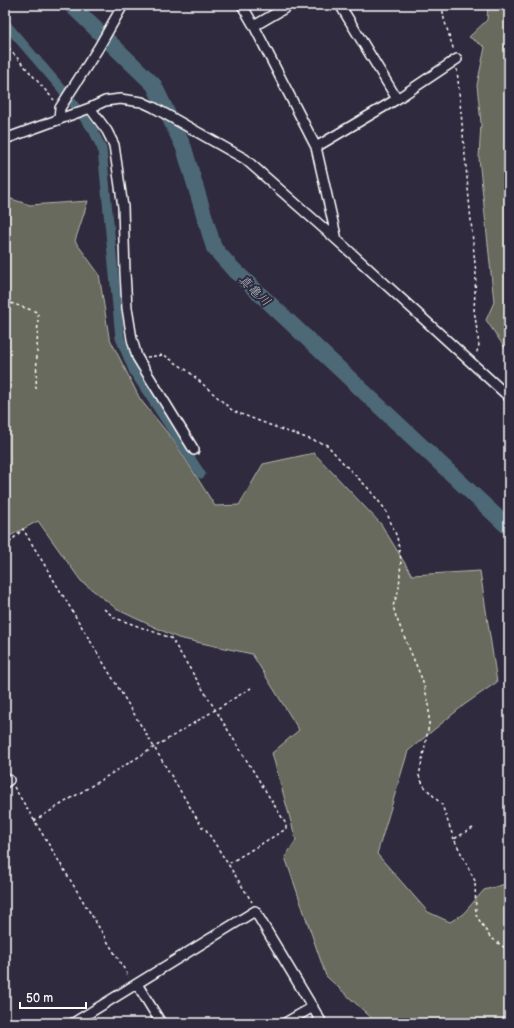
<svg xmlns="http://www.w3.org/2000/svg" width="514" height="1028" viewBox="0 0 514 1028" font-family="'Balsamiq Sans','Klee One',sans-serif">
	<rect width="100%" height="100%" fill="#2f2a3d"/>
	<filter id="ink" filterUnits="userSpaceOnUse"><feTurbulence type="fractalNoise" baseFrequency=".025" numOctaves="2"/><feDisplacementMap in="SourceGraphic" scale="8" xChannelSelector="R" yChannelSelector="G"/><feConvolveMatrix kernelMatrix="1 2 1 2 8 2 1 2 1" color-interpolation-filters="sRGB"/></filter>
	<g filter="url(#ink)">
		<!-- green -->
		<path fill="#686b5d" stroke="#b4b5ae" d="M488,5H509V354L486,320L494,302L479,158L481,123L477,85L485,47L469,37L487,20Z
			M5,197L30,205L88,201L75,241L99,274L109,337L140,399L174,441L215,506L239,505L263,464L314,453L381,524L412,575L480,571L497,682L464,705L408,751L377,854L428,912L450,922L463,914L484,890L509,883V961L507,965L509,970V1023H377L326,976L285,857L296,840L272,753L299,730L252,654L178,638L118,610L81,581L38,521L10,536L5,540Z"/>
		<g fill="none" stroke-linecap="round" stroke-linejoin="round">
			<!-- canal -->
			<path stroke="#4d6776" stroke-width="9" d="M5,23L61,88L93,130L102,149L120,338L134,372L201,474"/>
			<!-- river -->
			<path stroke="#4d6776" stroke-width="16" d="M71,5L154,85L184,148L214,248L231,267L509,528"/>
			<defs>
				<path id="street" d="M242,5L254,26L316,147L337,240
					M340,5L397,99
					M254,26L290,5
					M90,108L107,131L114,145L123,207L125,272L127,308L132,339L137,357L194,450
					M59,119L60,108L99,47L123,5
					M5,139L90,108L105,101L120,99L142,102L153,107L245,159L337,240L509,397
					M316,147L397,99L457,59
					M5,783L9,780
					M137,984L161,1023
					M73,1023L255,911L322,1023
					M285,1023L313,1007"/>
			</defs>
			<!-- street casing -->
			<use href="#street" stroke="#fff" stroke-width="12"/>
			<!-- path -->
			<path stroke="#fff" stroke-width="1.5" stroke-dasharray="3 3" stroke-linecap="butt" d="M442,5L444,19L454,51
				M5,44L54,100
				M457,69L476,275L474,309L479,345L476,355
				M5,301L34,311L37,312L38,314L36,391
				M147,357L164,355L188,371L233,411L283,430L327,445L346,466L367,487L385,509L397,537L401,560L399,589L393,606L396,617L422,679L429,704V725L419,776L424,786L442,805L454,839
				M5,547L23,529L202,827L205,828L228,864
				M104,609L115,618L171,638L286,824V829L228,864L252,902
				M14,787L129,977
				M34,821L251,688
				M473,828L454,839L475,881L476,915L490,937L508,950L509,952"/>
			<!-- street -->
			<use href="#street" stroke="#2f2a3d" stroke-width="9"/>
		</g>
	</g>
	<g text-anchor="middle" stroke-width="4" stroke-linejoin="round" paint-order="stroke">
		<!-- water labels -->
		<g font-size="13" font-style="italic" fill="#afbbc1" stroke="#2f2a3d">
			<text transform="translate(255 290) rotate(43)" y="5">真亀川</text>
		</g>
	</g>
	<!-- margin -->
	<rect width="514" height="1028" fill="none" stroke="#2f2a3d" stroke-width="20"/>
	<rect x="10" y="10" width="494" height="1008" fill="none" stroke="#fff" stroke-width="1.5" filter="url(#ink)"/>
	<!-- scale -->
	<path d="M20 1002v6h66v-6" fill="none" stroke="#ffffff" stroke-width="2"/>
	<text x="26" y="1002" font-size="12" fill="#ffffff" stroke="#2f2a3d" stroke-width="3" paint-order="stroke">50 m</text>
</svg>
